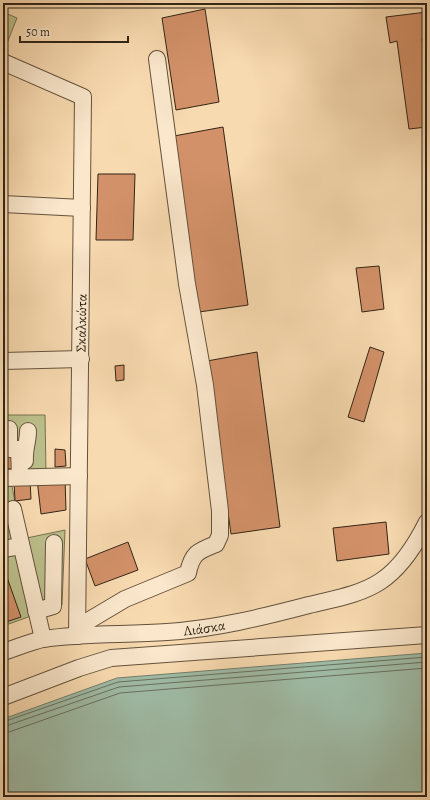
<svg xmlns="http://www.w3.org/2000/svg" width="430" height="800" viewBox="0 0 430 800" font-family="Alegreya,serif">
	<rect width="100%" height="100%" fill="#f8dab0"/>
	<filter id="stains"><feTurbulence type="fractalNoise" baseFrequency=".005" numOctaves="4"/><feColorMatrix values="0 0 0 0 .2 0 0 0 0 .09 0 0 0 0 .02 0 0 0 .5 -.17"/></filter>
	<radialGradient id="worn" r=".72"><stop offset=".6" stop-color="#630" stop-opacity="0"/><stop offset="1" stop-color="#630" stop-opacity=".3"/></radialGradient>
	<!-- green -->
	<path fill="#bcc08c" stroke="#777251" d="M3,12L17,18L3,53Z
		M4,415H45L46,473L18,474L4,450Z
		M3,481H11L22,539L65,530L62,605L3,626Z"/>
	<!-- water -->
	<path fill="#9fbba6" stroke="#737f6c" d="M427,653V797H3V719L117,678Z"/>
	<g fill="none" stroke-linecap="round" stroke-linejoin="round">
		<!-- shore -->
		<path stroke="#68705e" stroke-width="1" d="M3,722L118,682L427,657
			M3,727L119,687L427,662
			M3,733L9,732L120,693L427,668"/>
	</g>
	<!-- building -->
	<path fill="#d39169" stroke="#322516" d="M205,9L219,102L176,110L162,18Z
		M427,12V38L422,39L427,70V127L409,129L397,41L390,43L386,17Z
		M223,127L248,305L199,312L174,136Z
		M98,174H135L133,240H96Z
		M379,266L384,309L362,312L356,268Z
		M370,347L384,352L364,422L348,417Z
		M257,352L280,527L231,534L207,361Z
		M124,365V380L116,381L115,366Z
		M55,449L65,450L66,466L55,467Z
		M17,451V469H5V452Z
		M65,478L66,510L41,514L37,479Z
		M30,480L31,499L15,501L14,481Z
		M386,522L389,554L337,561L333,528Z
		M128,542L138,570L95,586L85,559Z
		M3,566L21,617L3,623Z"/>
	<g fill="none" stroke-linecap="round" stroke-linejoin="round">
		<defs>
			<g id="minor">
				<path d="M3,62L83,97L77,636"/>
				<path d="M3,204L82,208"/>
				<path d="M3,361L81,359"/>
				<path d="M3,429H9V449H19L20,477"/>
				<path d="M25,461C24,450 28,442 28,431"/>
				<path d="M3,478L79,476"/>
				<path d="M13,509L43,639"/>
				<path d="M3,549L21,546"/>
				<path d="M36,611L53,606L54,543"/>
				<path d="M77,636L88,621L125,599L188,573C192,553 198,551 216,544L220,535V511L205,385L187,284L157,59"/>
				<path id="s1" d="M3,652C16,648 30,642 43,639C84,633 126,635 167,632C215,629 263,617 309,605C333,599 360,595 381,581C402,567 416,544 427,522"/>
				<path d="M3,697L79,668L111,658L427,635"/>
			</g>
		</defs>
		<!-- minor casing -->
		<use href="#minor" stroke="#64523c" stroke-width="18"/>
		<!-- minor -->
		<use href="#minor" stroke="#fae7cc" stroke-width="16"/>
	</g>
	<g text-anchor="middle" stroke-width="3" stroke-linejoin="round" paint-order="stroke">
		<!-- street labels -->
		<g font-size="14" fill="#322516" stroke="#fae7cc">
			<text transform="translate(81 323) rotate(-89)" y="5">Σκαλκώτα</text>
			<text dy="5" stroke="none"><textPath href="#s1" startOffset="204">Λιάσκα</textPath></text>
		</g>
	</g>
	<!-- margin -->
	<rect width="430" height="800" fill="none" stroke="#f8dab0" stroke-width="16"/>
	<rect x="4" y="4" width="422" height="792" fill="none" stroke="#322516" stroke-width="2"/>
	<rect x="8" y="8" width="414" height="784" fill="none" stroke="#322516"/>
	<!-- scale -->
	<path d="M20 36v6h108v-6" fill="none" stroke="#322516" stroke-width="2"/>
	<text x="26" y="36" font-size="12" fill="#322516" stroke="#fae7cc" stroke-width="3" paint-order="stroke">50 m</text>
	<rect width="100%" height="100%" filter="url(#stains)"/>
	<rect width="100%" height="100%" fill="url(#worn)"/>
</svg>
